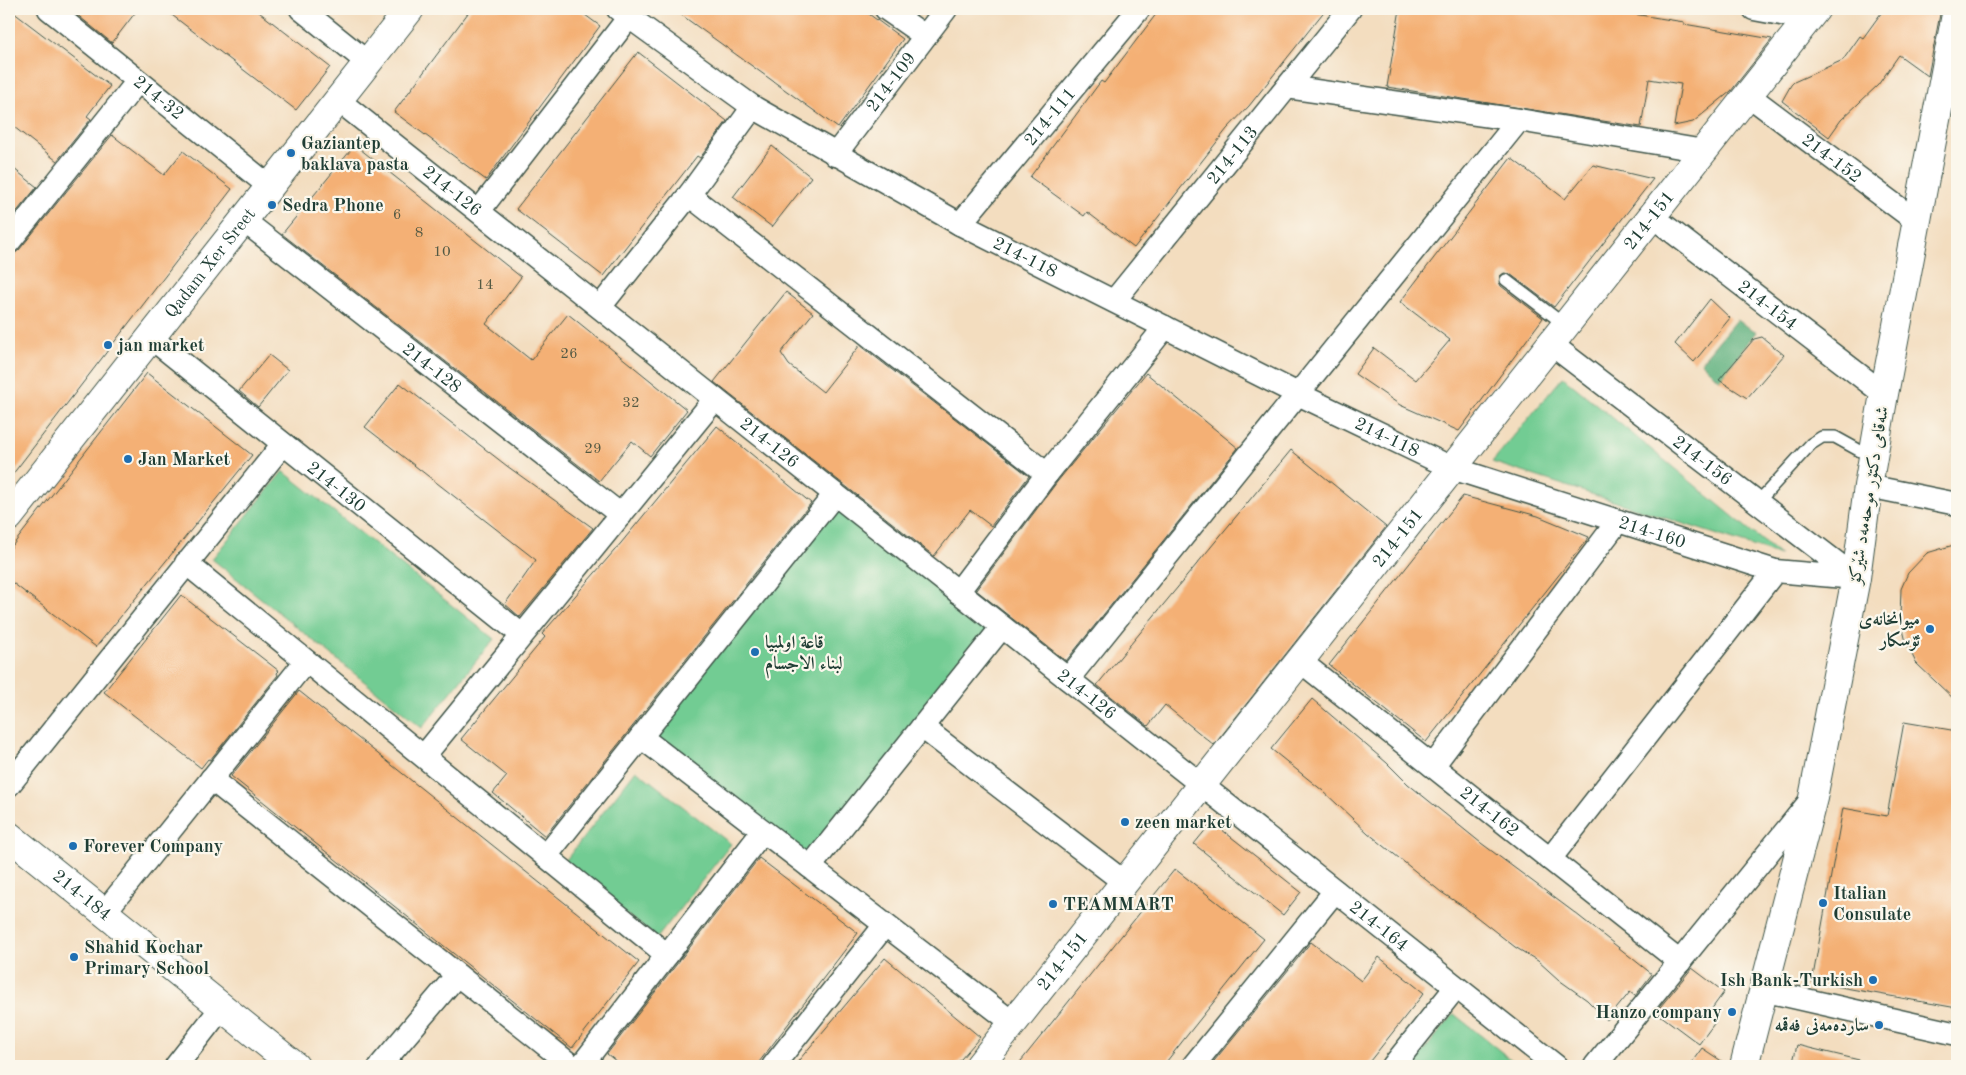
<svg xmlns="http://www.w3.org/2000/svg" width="1966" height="1075" viewBox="0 0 1966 1075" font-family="'Old Standard TT',Amiri,serif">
	<rect width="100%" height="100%" fill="#fbf7ec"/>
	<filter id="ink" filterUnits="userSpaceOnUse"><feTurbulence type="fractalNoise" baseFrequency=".02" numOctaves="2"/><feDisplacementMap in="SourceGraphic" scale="10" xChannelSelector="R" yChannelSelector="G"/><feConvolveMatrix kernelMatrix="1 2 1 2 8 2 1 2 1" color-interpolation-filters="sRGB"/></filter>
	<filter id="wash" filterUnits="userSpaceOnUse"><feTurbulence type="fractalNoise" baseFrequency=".0096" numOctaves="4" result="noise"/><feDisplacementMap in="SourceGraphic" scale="20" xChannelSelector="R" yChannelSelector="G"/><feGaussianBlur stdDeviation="1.12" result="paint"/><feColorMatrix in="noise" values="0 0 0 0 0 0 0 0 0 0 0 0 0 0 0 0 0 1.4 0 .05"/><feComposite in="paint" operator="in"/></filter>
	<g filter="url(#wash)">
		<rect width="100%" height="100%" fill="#f3ddbf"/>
		<!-- green -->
		<path fill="#72cc93" stroke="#488464" d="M1563,377L1780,555L1492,462Z
			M283,471L494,639L422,728L212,559Z
			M835,494L1002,627L810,867L641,737Z
			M636,770L731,844L657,938L562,865Z
			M1454,1014L1519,1066H1411Z"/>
		<!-- forest -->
		<path fill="#5db07d" stroke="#3e7658" d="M1736,320L1757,332L1719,380L1701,362Z"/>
		<g id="blocks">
			<!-- building -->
			<path fill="#f4b075" d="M9,9L110,86L87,116L91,119L57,161L9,123Z
				M70,9H138L112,43Z
				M164,9H255L330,67L296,110Z
				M471,9H577L600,26L486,180L394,112Z
				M673,9H862L903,39L838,128Z
				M1160,9H1326L1249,106L1227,129L1134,248L1087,212L1084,216L1030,177L1101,81L1104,83Z
				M1400,9H1602L1684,22V24L1772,39L1731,91L1693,122L1674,126L1681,84L1649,79L1641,127L1387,87Z
				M1884,9H1941L1928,76L1899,55L1878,85L1841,120L1829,137L1782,101L1791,85L1794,82L1843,60L1860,36L1863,38Z
				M638,52L727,121L700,158L697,156L603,276L516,209Z
				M112,135L164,175L183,151L232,189L9,479V255L14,254L19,250Z
				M355,145L521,277L486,324L531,360L568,314L687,410L650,456L632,441L599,481L282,234Z
				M772,146L811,177L772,227L733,197Z
				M1511,158L1565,199L1593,165L1653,179L1554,307L1510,274L1504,273L1500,276L1499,282L1501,286L1543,318L1459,431L1400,405L1355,374L1374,348L1416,380L1450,340L1400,302Z
				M9,165L37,187L9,221Z
				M786,292L813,313L781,353L789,365L823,392L860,345L1029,476L991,526L970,510L934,556L714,382Z
				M1710,299L1730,318L1694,362L1675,344Z
				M1762,337L1784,355L1747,398L1719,380L1754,339Z
				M269,355L288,370L258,407L239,391Z
				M147,373L252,455L96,647L9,580V550Z
				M1146,373L1238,448L1066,661L976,590L1057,482Z
				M400,383L507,466L593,528L520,617L505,604L536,560L365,427Z
				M717,426L811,503L545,836L493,793L507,776L461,739L545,637L542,634L621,543Z
				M1291,450L1386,527L1214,745L1165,705L1148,726L1097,685Z
				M1463,496L1538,516L1589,537L1426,742L1329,665Z
				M1957,544V702L1916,663L1906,642L1900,617L1901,589L1908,573L1927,553Z
				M181,595L279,671L277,673L278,675L210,760L208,759L201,768L104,692Z
				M299,691L639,962L572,1048L231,776Z
				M1312,699L1387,763L1408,784L1481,843L1575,913L1652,974L1635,996L1630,992L1607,1020L1587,1000L1559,980L1538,961L1515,947L1464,907L1441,892L1368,833L1323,791L1271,749Z
				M1904,722L1957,731V1008L1812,982L1843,808L1887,816Z
				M1212,822L1301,892L1283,915L1194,844Z
				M759,858L858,933L756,1066H622L607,1054Z
				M1175,869L1264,939L1185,1038L1163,1066H1017Z
				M1311,942L1361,981L1379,957L1424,993L1366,1066H1210Z
				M885,958L980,1037L955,1066H794Z
				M1692,968L1724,992L1708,1014L1716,1021L1699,1044L1656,1012Z
				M1797,1045L1859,1060L1858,1066H1792Z
				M1702,1048L1729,1066H1689Z"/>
		</g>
	</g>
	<g filter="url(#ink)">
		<use href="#blocks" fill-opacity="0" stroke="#3f5549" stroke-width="1"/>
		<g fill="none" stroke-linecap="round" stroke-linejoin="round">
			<defs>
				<path id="service" d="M1506,280L1565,325
					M1758,502L1811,444L1822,437H1835L1873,458"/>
				<g id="minor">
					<path id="s1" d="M49,9L269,186"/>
					<path d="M301,9L367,62"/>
					<path id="s2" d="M618,9L753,107L960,224L1298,394L1452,468L1775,571L1856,578"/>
					<path d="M886,9L925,36"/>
					<path d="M1754,9L1808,19"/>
					<path d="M1287,87L1519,120L1704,151"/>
					<path id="s3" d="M1748,95L1916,221"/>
					<path id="s4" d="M338,100L1556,1066"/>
					<path id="s5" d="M835,155L946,9"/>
					<path d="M689,195L1047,474"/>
					<path d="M479,211L629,17"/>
					<path id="s6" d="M1652,216L1884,394"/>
					<path id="s7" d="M243,220L621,515"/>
					<path id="s8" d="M960,224L1139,9"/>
					<path d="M9,242L138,81"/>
					<path id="s9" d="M1114,301L1350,9"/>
					<path d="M600,307L689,195L753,107"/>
					<path id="s10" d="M150,337L522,635"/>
					<path id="s11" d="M1551,344L1855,577"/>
					<path d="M1868,486L1957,504"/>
					<path d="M186,563L667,955"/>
					<path d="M958,592L1047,474L1165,327"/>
					<path id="s12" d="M1300,661L1680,962"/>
					<path d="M1068,679L1519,120"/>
					<path d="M922,727L1124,882"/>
					<path d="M641,737L1013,1023"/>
					<path d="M424,756L715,399"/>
					<path d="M1433,766L1618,521"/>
					<path d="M211,779L572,1066"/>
					<path d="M9,785L283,444"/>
					<path d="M546,856L835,494"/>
					<path d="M1550,859L1775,571"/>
					<path d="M810,867L1002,627"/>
					<path d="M104,913L306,661"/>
					<path d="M1762,990L1957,1034"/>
					<path d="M176,1066L222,1007"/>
					<path d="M380,1066L457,975"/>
					<path d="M581,1066L763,831"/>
					<path d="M773,1066L885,925"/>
					<path d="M1193,1066L1335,891"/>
					<path d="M1393,1066L1456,987"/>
					<path d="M1595,1066L1811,800"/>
				</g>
				<g id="tertiary">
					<path id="s13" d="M9,517L410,9"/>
					<path id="s14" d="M9,836L295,1066"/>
					<path id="s15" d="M979,1066L1816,9"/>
					<path d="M1744,1066L1813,798L1856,578L1868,486L1884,394L1957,9"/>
				</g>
			</defs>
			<!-- service casing -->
			<use href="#service" stroke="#3f5549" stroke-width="14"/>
			<!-- minor casing -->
			<use href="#minor" stroke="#3f5549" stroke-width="25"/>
			<!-- tertiary casing -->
			<use href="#tertiary" stroke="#3f5549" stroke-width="30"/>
			<!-- service -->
			<use href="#service" stroke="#fff" stroke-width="11"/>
			<!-- minor -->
			<use href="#minor" stroke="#fff" stroke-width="22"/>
			<!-- tertiary -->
			<use href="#tertiary" stroke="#fff" stroke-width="28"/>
		</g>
	</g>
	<!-- markers -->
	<g fill="#1f6fb2" stroke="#fbf7ec" stroke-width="2">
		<circle cx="291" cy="153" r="5"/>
		<circle cx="272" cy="205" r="5"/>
		<circle cx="108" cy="345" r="5"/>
		<circle cx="128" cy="459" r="5"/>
		<circle cx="1930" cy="629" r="5"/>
		<circle cx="755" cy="652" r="5"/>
		<circle cx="1125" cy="822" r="5"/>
		<circle cx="73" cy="846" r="5"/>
		<circle cx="1823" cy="903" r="5"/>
		<circle cx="1053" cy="904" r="5"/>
		<circle cx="74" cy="957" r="5"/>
		<circle cx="1873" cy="980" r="5"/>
		<circle cx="1732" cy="1012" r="5"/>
		<circle cx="1879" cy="1025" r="5"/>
	</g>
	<g text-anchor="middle" stroke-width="4.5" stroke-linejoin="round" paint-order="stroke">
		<!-- number labels -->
		<g font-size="15" fill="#545a44">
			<text x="397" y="219">6</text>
			<text x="419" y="237">8</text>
			<text x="442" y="256">10</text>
			<text x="485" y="289">14</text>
			<text x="569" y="358">26</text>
			<text x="631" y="407">32</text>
			<text x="593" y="453">29</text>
		</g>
		<!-- street labels -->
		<g font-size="18" fill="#1f3d34" stroke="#fbf7ec">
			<text dy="6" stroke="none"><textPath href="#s5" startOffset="92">214-109</textPath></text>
			<text dy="6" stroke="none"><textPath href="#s1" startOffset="141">214-32</textPath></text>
			<text dy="6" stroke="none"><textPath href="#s8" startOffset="140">214-111</textPath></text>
			<text dy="6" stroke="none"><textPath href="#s9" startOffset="188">214-113</textPath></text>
			<text dy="6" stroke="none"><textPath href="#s3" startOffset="105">214-152</textPath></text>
			<text dy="6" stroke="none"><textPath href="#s4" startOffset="146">214-126</textPath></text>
			<text dy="6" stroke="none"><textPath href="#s15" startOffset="1079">214-151</textPath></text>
			<text dy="6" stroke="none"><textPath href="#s2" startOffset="478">214-118</textPath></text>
			<text dy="6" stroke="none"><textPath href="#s13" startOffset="324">Qadam Xer Sreet</textPath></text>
			<text dy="6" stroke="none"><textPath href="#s6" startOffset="146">214-154</textPath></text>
			<text dy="6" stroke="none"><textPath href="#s7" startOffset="240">214-128</textPath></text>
			<text dy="6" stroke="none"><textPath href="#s2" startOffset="882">214-118</textPath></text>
			<text dy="6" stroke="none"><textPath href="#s4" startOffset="551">214-126</textPath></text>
			<text dy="6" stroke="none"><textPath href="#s11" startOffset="191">214-156</textPath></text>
			<text dy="6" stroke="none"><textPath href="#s10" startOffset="239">214-130</textPath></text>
			<text transform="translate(1868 495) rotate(-81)" y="6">شەقامی دکتۆر موحەمەد شێرکۆ</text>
			<text dy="6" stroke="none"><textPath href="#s2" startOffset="1164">214-160</textPath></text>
			<text dy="6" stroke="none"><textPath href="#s15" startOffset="674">214-151</textPath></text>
			<text dy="6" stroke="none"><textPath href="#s4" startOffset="956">214-126</textPath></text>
			<text dy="6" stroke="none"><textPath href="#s12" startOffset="242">214-162</textPath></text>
			<text dy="6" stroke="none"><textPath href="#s14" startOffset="94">214-184</textPath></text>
			<text dy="6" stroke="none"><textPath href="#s4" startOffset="1329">214-164</textPath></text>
			<text dy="6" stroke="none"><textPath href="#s15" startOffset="134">214-151</textPath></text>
		</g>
		<!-- poi labels -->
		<g font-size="18" font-weight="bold" fill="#1f3d34" stroke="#fbf7ec" text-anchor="start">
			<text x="301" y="149">Gaziantep<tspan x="301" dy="21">baklava pasta</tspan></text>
			<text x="282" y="211">Sedra Phone</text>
			<text x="118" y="351">jan market</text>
			<text x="138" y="465">Jan Market</text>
			<text x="1920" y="625" text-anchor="end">میوانخانەی<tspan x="1920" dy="21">ئۆسکار</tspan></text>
			<text x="765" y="648">قاعة اولمبيا<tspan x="765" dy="21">لبناء الاجسام</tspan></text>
			<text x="1135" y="828">zeen market</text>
			<text x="83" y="852">Forever Company</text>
			<text x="1833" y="899">Italian<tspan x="1833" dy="21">Consulate</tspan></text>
			<text x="1063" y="910">TEAMMART</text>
			<text x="84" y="953">Shahid Kochar<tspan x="84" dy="21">Primary School</tspan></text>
			<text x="1863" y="986" text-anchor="end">Ish Bank-Turkish</text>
			<text x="1722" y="1018" text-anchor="end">Hanzo company</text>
			<text x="1869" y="1031" text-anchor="end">ساردەمەنی فەقمە</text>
		</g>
	</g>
	<!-- margin -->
	<rect width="1966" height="1075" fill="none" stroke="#fbf7ec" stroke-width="30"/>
</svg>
